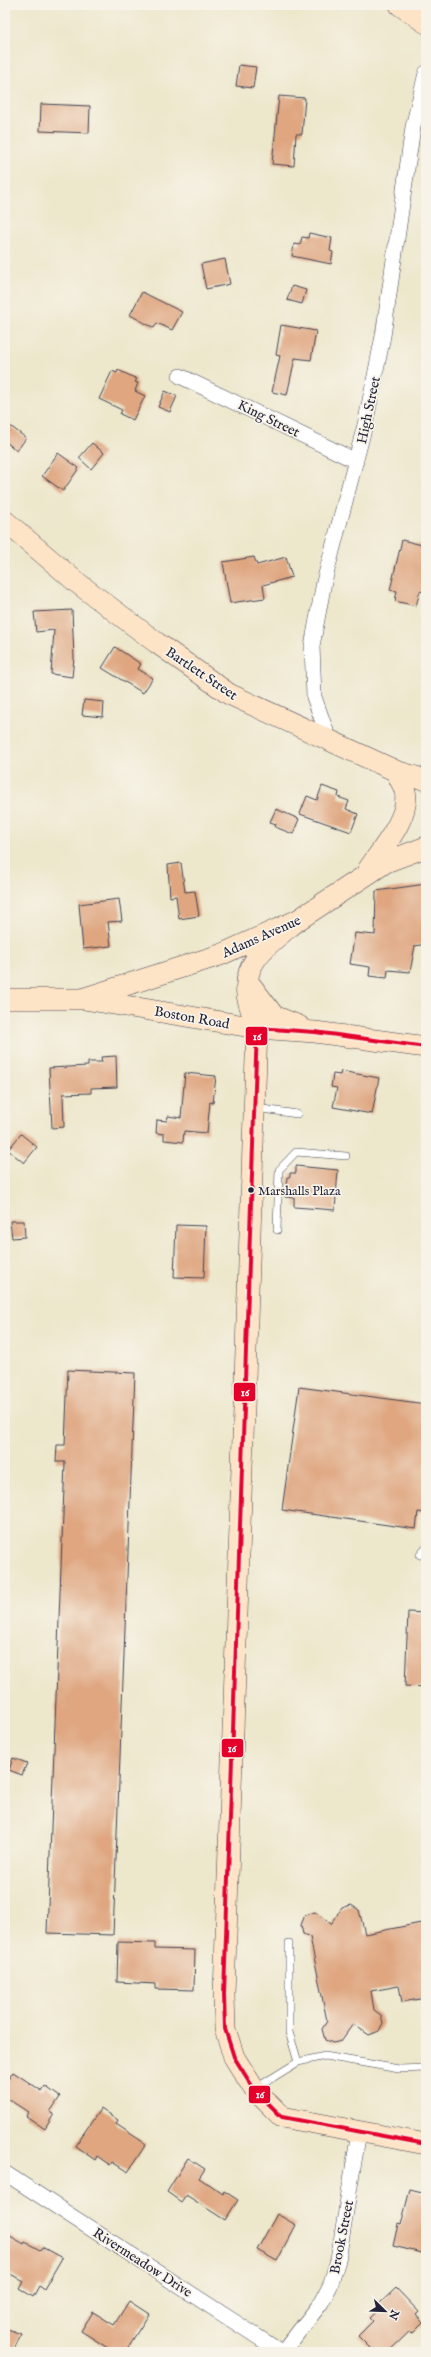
<svg xmlns="http://www.w3.org/2000/svg" width="431" height="2357" viewBox="0 0 431 2357" font-family="'IM FELL English',serif">
	<rect width="100%" height="100%" fill="#f7f3e8"/>
	<filter id="ink" filterUnits="userSpaceOnUse"><feTurbulence type="fractalNoise" baseFrequency=".025" numOctaves="2"/><feDisplacementMap in="SourceGraphic" scale="8" xChannelSelector="R" yChannelSelector="G"/><feConvolveMatrix kernelMatrix="1 2 1 2 8 2 1 2 1" color-interpolation-filters="sRGB"/></filter>
	<filter id="wash" filterUnits="userSpaceOnUse"><feTurbulence type="fractalNoise" baseFrequency=".012" numOctaves="4" result="noise"/><feDisplacementMap in="SourceGraphic" scale="16" xChannelSelector="R" yChannelSelector="G"/><feGaussianBlur stdDeviation="0.9" result="paint"/><feColorMatrix in="noise" values="0 0 0 0 0 0 0 0 0 0 0 0 0 0 0 0 0 1.4 0 .05"/><feComposite in="paint" operator="in"/></filter>
	<g filter="url(#wash)">
		<rect width="100%" height="100%" fill="#ede7cc"/>
		<g id="blocks">
			<!-- building -->
			<path fill="#dfa680" d="M239,65L256,67L253,88L236,86Z
				M279,96L305,98L302,134H296L294,166L272,164Z
				M41,104L90,106L89,133L40,131Z
				M309,233L332,238L330,251L333,252L331,264L292,256L294,244L300,245L302,237L308,238Z
				M225,259L230,284L206,289L201,264Z
				M292,286L306,290L302,304L287,300Z
				M142,292L182,312L172,330L157,323L154,328L130,315Z
				M281,325L316,331L311,360L295,358L287,395L272,392L280,356L276,355Z
				M118,370L137,379L135,382L138,383L135,391L145,396L133,420L120,414L122,410L99,399L112,371L117,373Z
				M165,391L177,396L170,412L158,407Z
				M5,422L26,438L17,451L5,441Z
				M92,443L104,453L91,469L79,458Z
				M58,453L79,468L63,491L42,476Z
				M402,540L426,546V582L423,592L420,591L416,606L395,601L397,591L390,590Z
				M254,557L257,565L286,557L292,577L263,585L265,598L230,603L223,562Z
				M72,610L74,658L72,677L51,674L54,630L36,632L34,612Z
				M115,647L141,664L138,669L153,678L143,693L102,668Z
				M84,700L104,702L103,717L82,715Z
				M322,786L339,792L338,797L349,801L346,809L358,814L351,832L300,814L307,796L317,800Z
				M276,809L299,819L293,834L275,827L276,824L270,822Z
				M181,863L185,892L195,891L199,916L179,919L176,896L170,897L168,865Z
				M426,884V944L415,946L410,972L388,970L387,978L369,976L370,967L350,964L355,933L375,935L376,891Z
				M119,899L122,921L108,922L111,946L83,949L79,904Z
				M116,1056L117,1087L91,1088V1093L63,1094L64,1127L52,1128L49,1068L88,1066V1062H102L101,1057Z
				M341,1071L379,1078L372,1114L333,1107L337,1088L331,1087L333,1074L340,1075Z
				M185,1073L216,1076L213,1103L210,1102L207,1133L184,1131L183,1142L164,1140V1134L156,1133L157,1120L167,1121L168,1116L181,1118Z
				M21,1134L37,1147L24,1163L8,1150Z
				M296,1166L338,1170L335,1210L294,1207V1198L285,1197L287,1177H290V1173H296Z
				M10,1221H24L25,1237L12,1238Z
				M176,1225L206,1226L204,1278L174,1277Z
				M68,1370L135,1373L113,1935L47,1933L65,1462H56L57,1445H65Z
				M299,1387L426,1404V1513L418,1512L416,1529L282,1510Z
				M408,1612L426,1613V1687L405,1686Z
				M13,1758L27,1763L22,1775L9,1770Z
				M351,1905L359,1910L365,1934L426,1922V1998L402,2002L399,1986L371,1991L374,2010L381,2015L383,2023L379,2031L369,2035L353,2024L341,2041L333,2043L325,2040L322,2029L327,2021L310,1937L303,1934L301,1925L305,1915L315,1912L331,1924L342,1908Z
				M118,1942L155,1943V1949L195,1950L194,1990L156,1989V1984L117,1982Z
				M13,2072L42,2091L45,2086L60,2097L50,2112L54,2114L45,2129L26,2116L28,2112L5,2097V2084Z
				M101,2108L118,2120L116,2124L146,2144L128,2172L112,2162L110,2165L97,2156L95,2160L75,2146Z
				M188,2158L205,2169L199,2178L223,2194L224,2191L238,2200L225,2220L186,2195L181,2202L167,2192Z
				M410,2189L426,2193V2254L393,2246L398,2224L401,2225Z
				M277,2214L296,2225L277,2261L257,2250Z
				M5,2233L24,2244L25,2242L40,2250L42,2247L62,2258L44,2289L39,2286L33,2297L19,2288L23,2281L5,2271Z
				M396,2288L419,2312L416,2315L423,2323L412,2334L410,2331L388,2352H374L358,2336L373,2321L370,2318L382,2307L379,2304Z
				M129,2301L149,2314L125,2352H114L81,2331L93,2312L114,2325Z
				M5,2328L21,2334L13,2352H5Z"/>
		</g>
	</g>
	<g filter="url(#ink)">
		<use href="#blocks" fill-opacity="0" stroke="#404051" stroke-width="1"/>
		<g fill="none" stroke-linecap="round" stroke-linejoin="round">
			<defs>
				<path id="lane" d="M256,1108L297,1114
					M277,1230L279,1170L296,1152L346,1156
					M420,1555L426,1548
					M289,1943V2032L298,2062
					M256,2088L298,2062L325,2056L399,2069L426,2068"/>
				<path id="street" d="M180,376L356,461
					M330,742L314,697L312,646L324,582L365,425L383,336L413,127L426,73
					M5,2173L281,2352
					M283,2352L321,2303L330,2286L338,2260L359,2131"/>
				<path id="secondary" d="M400,5L426,23
					M5,521L75,581L157,643L229,694L396,771L426,780
					M368,870C381,850 411,816 405,791C403,784 398,777 396,771
					M298,920C274,940 242,959 247,995C249,1006 254,1017 257,1028L224,1994L225,2029L234,2057L254,2089L282,2117L426,2144
					M249,983L274,1016L299,1026
					M85,998L220,955L298,920L386,862L426,847
					M5,999H84L257,1028L315,1032L426,1047"/>
			</defs>
			<!-- lane casing -->
			<use href="#lane" stroke="#404051" stroke-width="8"/>
			<!-- street casing -->
			<use href="#street" stroke="#404051" stroke-width="16"/>
			<!-- secondary casing -->
			<use href="#secondary" stroke="#404051" stroke-width="22"/>
			<!-- lane -->
			<use href="#lane" stroke="#fff" stroke-width="7"/>
			<!-- street -->
			<use href="#street" stroke="#fff" stroke-width="15"/>
			<!-- secondary -->
			<use href="#secondary" stroke="#fee4c6" stroke-width="21"/>
			<defs>
				<path id="bus-1" d="M426,1047L315,1032L257,1028L224,1994L225,2029L234,2057L254,2089L282,2117L426,2144"/>
			</defs>
			<!-- bus-1 casing -->
			<use href="#bus-1" stroke="#f7f3e8" stroke-width="7"/>
			<!-- bus-1 -->
			<use href="#bus-1" stroke="#e4002b" stroke-width="4"/>
		</g>
	</g>
	<!-- markers -->
	<circle fill="#22223b" stroke="#f7f3e8" stroke-width="1.5" cx="251" cy="1190" r="3.5"/>
	<g text-anchor="middle" stroke-width="3.5" stroke-linejoin="round" paint-order="stroke">
		<!-- bus labels -->
		<g font-size="13" fill="#22223b" stroke="#f7f3e8" text-anchor="start">
			<text x="258" y="1195">Marshalls Plaza</text>
		</g>
		<!-- street labels -->
		<g font-size="14" fill="#22223b" stroke="#f7f3e8">
			<text transform="translate(368 410) rotate(-78)" y="5">High Street</text>
			<text transform="translate(269 418) rotate(26)" y="5">King Street</text>
			<text transform="translate(202 673) rotate(34)" y="5">Bartlett Street</text>
			<text transform="translate(261 936) rotate(-24)" y="5">Adams Avenue</text>
			<text transform="translate(192 1017) rotate(10)" y="5">Boston Road</text>
			<text transform="translate(341 2237) rotate(-79)" y="5">Brook Street</text>
			<text transform="translate(143 2262) rotate(33)" y="5">Rivermeadow Drive</text>
		</g>
	</g>
	<g stroke="#f7f3e8" stroke-width="1.5">
		<rect x="245" y="1026" width="23" height="20" rx="4" fill="#e4002b"/>
		<rect x="233" y="1382" width="23" height="20" rx="4" fill="#e4002b"/>
		<rect x="221" y="1738" width="23" height="20" rx="4" fill="#e4002b"/>
		<rect x="248" y="2085" width="23" height="19" rx="4" fill="#e4002b"/>
	</g>
	<g font-size="11" text-anchor="middle" font-weight="bold" fill="#fff">
		<text x="257" y="1040">16</text>
		<text x="245" y="1396">16</text>
		<text x="232" y="1752">16</text>
		<text x="260" y="2098">16</text>
	</g>
	<!-- margin -->
	<rect width="431" height="2357" fill="none" stroke="#f7f3e8" stroke-width="20"/>
	<!-- north arrow -->
	<g transform="translate(385 2311) rotate(113)" stroke="#f7f3e8" stroke-width="3" paint-order="stroke">
	<path d="M0-3L7 15L0 10L-7 15Z" fill="#22223b"/>
	<text y="-6" font-size="11" font-weight="bold" text-anchor="middle" fill="#22223b">N</text>
	</g>
</svg>
